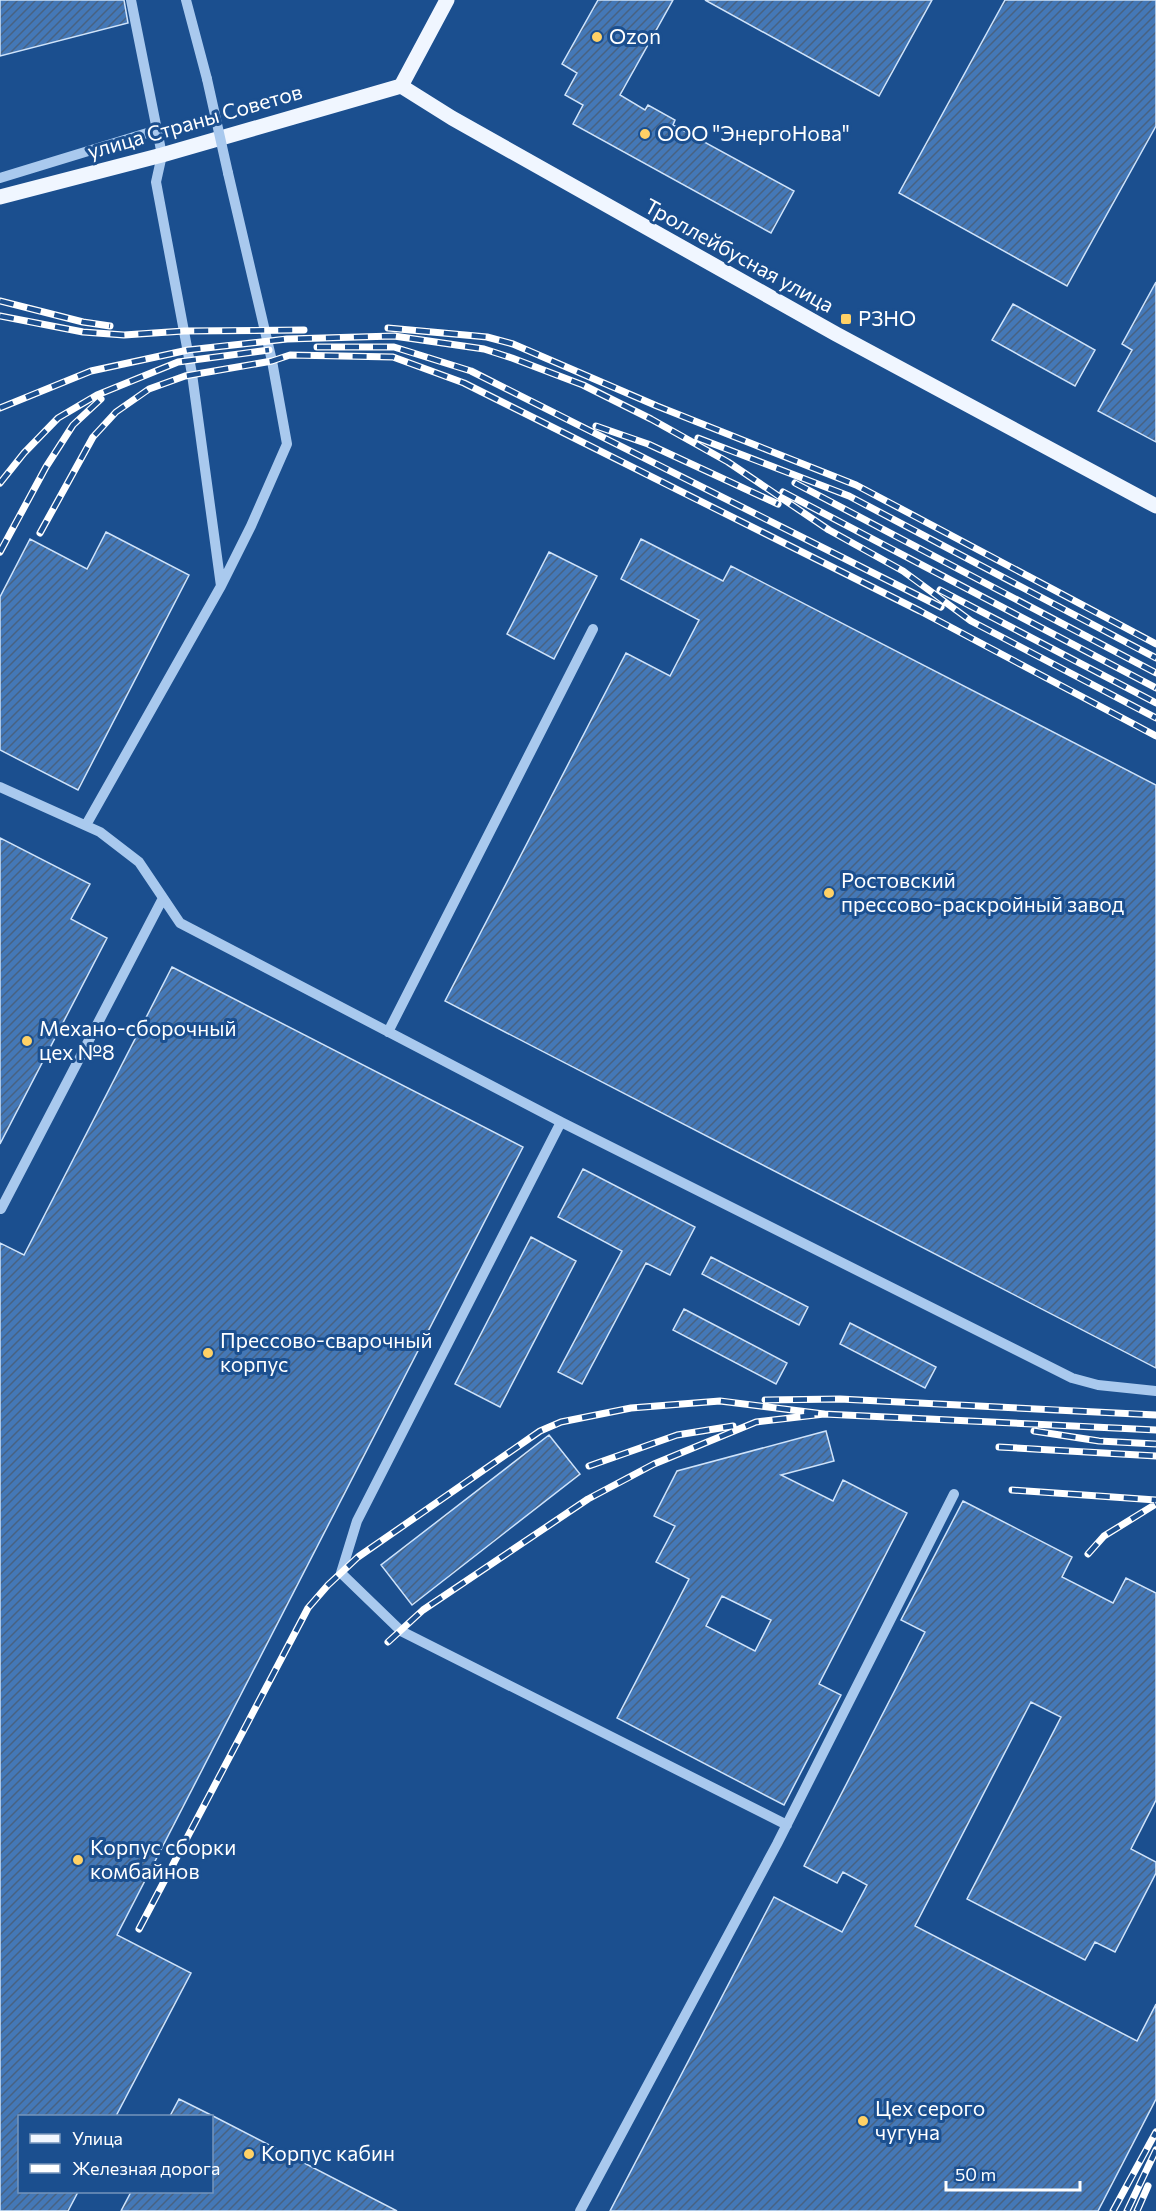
<svg xmlns="http://www.w3.org/2000/svg" width="1156" height="2211" viewBox="0 0 1156 2211" font-family="Commissioner,sans-serif">
	<defs>
		<pattern id="building-hatch" width="6" height="6" patternUnits="userSpaceOnUse" patternTransform="scale(1.5)"><rect width="6" height="6" fill="#4478b7"/><path d="M-1 1l2-2M0 6l6-6M5 7l2-2" fill="none" stroke="#486282"/></pattern>
	</defs>
	<rect width="100%" height="100%" fill="#1b4f8f"/>
	<!-- building -->
	<path fill="url(#building-hatch)" stroke="#cfe3fa" stroke-width="1.5" fill-rule="evenodd" d="M0,0H124L128,23L0,56Z
		M598,0H673L620,95L645,110L648,105L675,120L673,125L794,191L771,233L573,124L583,105L565,95L577,73L562,64Z
		M705,0H932L879,96Z
		M1005,0H1156V126L1067,286L899,193Z
		M1156,282V442L1098,411L1132,350L1122,344Z
		M1013,304L1095,350L1075,386L992,340Z
		M106,532L189,575L78,790L0,750V597L30,539L87,569Z
		M641,539L723,581L731,566L1156,785V1368L445,1001L626,653L670,676L699,620L621,579Z
		M549,552L597,576L554,659L507,634Z
		M0,838L90,884L71,919L107,938L0,1144Z
		M172,967L523,1147L117,1935L191,1973L116,2116H20V2192H78L68,2211H0V1243L24,1255Z
		M583,1169L695,1227L670,1275L646,1263L582,1384L558,1372L622,1251L558,1217Z
		M531,1237L576,1261L500,1407L455,1384Z
		M711,1257L808,1307L799,1325L702,1274Z
		M684,1309L787,1363L776,1384L673,1330Z
		M850,1323L936,1367L925,1388L840,1344Z
		M826,1431L834,1461L781,1475L833,1501L843,1480L907,1513L819,1684L841,1695L784,1805L617,1718L689,1579L656,1562L675,1526L654,1516L677,1471ZM722,1596L771,1620L755,1651L706,1626Z
		M549,1435L580,1474L412,1605L381,1565Z
		M963,1501L1072,1557L1062,1577L1113,1603L1126,1578L1156,1593V1800L1131,1849L1156,1862V1873L1115,1952L1095,1942L1085,1960L967,1899L1061,1717L1031,1702L915,1926L1137,2041L1156,2004V2099L1098,2211H610L774,1897L842,1932L867,1885L843,1872L837,1883L804,1866L925,1632L901,1620Z
		M179,2099L213,2116L397,2211H121L131,2192H212V2116H170Z"/>
	<g fill="none" stroke-linecap="round" stroke-linejoin="round">
		<!-- minor -->
		<path stroke="#a9c9ee" stroke-width="10" d="M131,0L157,130
			M186,0L207,79
			M0,178L157,130L162,155L156,182L192,374L221,586
			M0,787L100,832L139,862L180,923L561,1122L357,1521L341,1573L401,1631L787,1825
			M86,825L221,586L251,526L287,444L272,361L228,173
			M388,1032L593,629
			M561,1122L1072,1378L1098,1385L1156,1391
			M1,1209L163,898
			M580,2211L777,1844L954,1494"/>
		<!-- major -->
		<path stroke="#f0f6ff" stroke-width="15" d="M401,86L452,118L836,334L1156,506
			M401,86L447,0
			M0,197L162,155L401,86"/>
		<defs>
			<path id="rail" d="M0,301L83,322L110,326
				M0,316L83,332L124,335L184,331L304,330
				M388,328L487,337L513,344L657,406L856,485L1156,644
				M317,347H394L471,371L941,607
				M0,408L91,371L188,350L287,339L394,336L484,349L512,358L583,385L651,419L728,462L829,530L903,571L971,621L1156,718
				M596,426L648,444L778,504
				M698,438L849,496L1156,658
				M0,483L24,453L58,418L97,395L178,362L269,350
				M795,483L1156,673
				M783,492L1156,688
				M40,533L93,437L116,412L149,389L185,376L272,361L290,355L393,357L464,383L920,611L1156,736
				M0,552L46,467L73,425L101,399
				M940,590L1156,703
				M765,1400L840,1399L1156,1415
				M1034,1431L1099,1441L1156,1444
				M999,1447L1156,1456
				M589,1466L677,1435L733,1426
				M1012,1490L1156,1500
				M1088,1554L1104,1536L1156,1504
				M388,1642L423,1610L588,1499L654,1464L756,1422L824,1414L1156,1430
				M139,1929L308,1608L328,1585L358,1557L540,1431L561,1422L631,1408L720,1401L824,1414
				M1113,2211L1156,2132
				M1127,2211L1156,2150
				M1137,2211L1148,2186"/>
		</defs>
		<!-- rail casing -->
		<use href="#rail" stroke="#fff" stroke-width="7"/>
		<!-- rail -->
		<use href="#rail" stroke="#1b4f8f" stroke-width="4.5" stroke-dasharray="14" stroke-linecap="butt"/>
		<!-- minor-bridge -->
		<path stroke="#a9c9ee" stroke-width="10" d="M207,79L228,173"/>
	</g>
	<!-- markers -->
	<g fill="#ffd166" stroke="#1b4f8f" stroke-width="2">
		<circle cx="597" cy="37" r="6"/>
		<circle cx="645" cy="134" r="6"/>
		<rect x="840" y="313" width="12" height="12" rx="3"/>
		<circle cx="829" cy="893" r="6"/>
		<circle cx="27" cy="1041" r="6"/>
		<circle cx="208" cy="1353" r="6"/>
		<circle cx="78" cy="1860" r="6"/>
		<circle cx="863" cy="2121" r="6"/>
		<circle cx="249" cy="2154" r="6"/>
	</g>
	<g text-anchor="middle" stroke-width="6" stroke-linejoin="round" paint-order="stroke">
		<!-- poi labels -->
		<g font-size="21" fill="#fff" stroke="#1b4f8f" text-anchor="start">
			<text x="609" y="44">Ozon</text>
			<text x="657" y="141">ООО "ЭнергоНова"</text>
			<text x="858" y="326">РЗНО</text>
			<text x="841" y="888">Ростовский<tspan x="841" dy="24">прессово-раскройный завод</tspan></text>
			<text x="39" y="1036">Механо-сборочный<tspan x="39" dy="24">цех №8</tspan></text>
			<text x="220" y="1348">Прессово-сварочный<tspan x="220" dy="24">корпус</tspan></text>
			<text x="90" y="1855">Корпус сборки<tspan x="90" dy="24">комбайнов</tspan></text>
			<text x="875" y="2116">Цех серого<tspan x="875" dy="24">чугуна</tspan></text>
			<text x="261" y="2161">Корпус кабин</text>
		</g>
		<!-- street labels -->
		<g font-size="21" fill="#fff" stroke="#1b4f8f">
			<text transform="translate(195 122) rotate(-16)" y="7">улица Страны Советов</text>
			<text transform="translate(739 256) rotate(29)" y="7">Троллейбусная улица</text>
		</g>
	</g>
	<!-- legend -->
	<rect x="18" y="2115" width="195" height="78" fill="#1b4f8f" stroke="#7695bc" stroke-width="1.5"/>
	<rect x="30" y="2134" width="30" height="9" fill="#f0f6ff" stroke="#7695bc" stroke-width="1.5"/>
	<text x="72" y="2145" font-size="18" fill="#ffffff">Улица</text>
	<rect x="30" y="2164" width="30" height="9" fill="#ffffff" stroke="#7695bc" stroke-width="1.5"/>
	<text x="72" y="2175" font-size="18" fill="#ffffff">Железная дорога</text>
	<!-- scale -->
	<path d="M946 2181v9h134v-9" fill="none" stroke="#ffffff" stroke-width="3"/>
	<text x="955" y="2181" font-size="18" fill="#ffffff" stroke="#1b4f8f" stroke-width="4.5" paint-order="stroke">50 m</text>
</svg>
